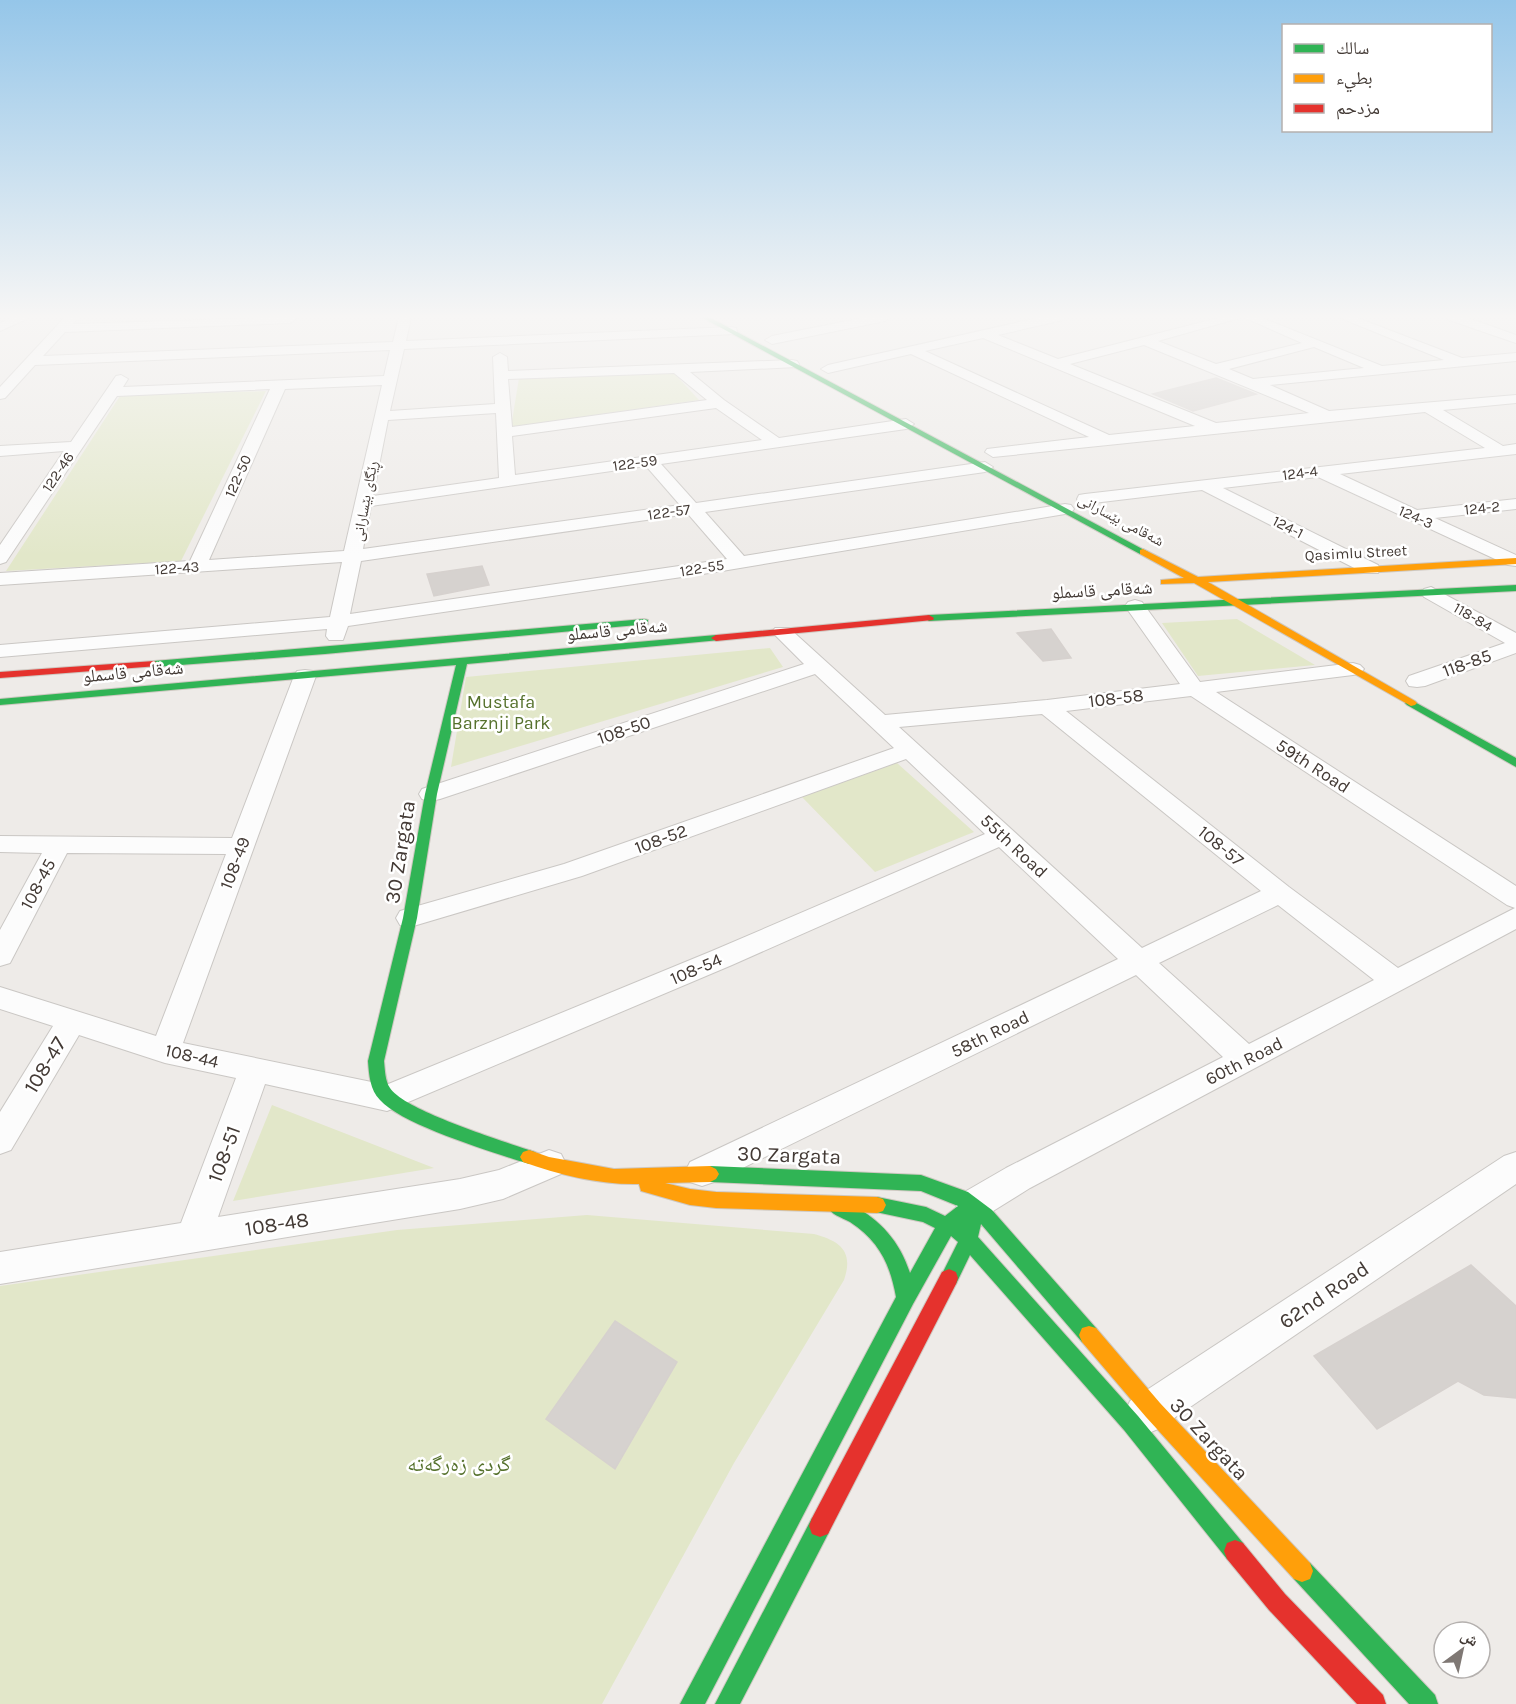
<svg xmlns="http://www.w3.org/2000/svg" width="1516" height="1704" viewBox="0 0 1516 1704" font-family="Karla,'Noto Naskh Arabic',sans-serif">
	<rect width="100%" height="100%" fill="#eeebe8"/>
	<!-- green -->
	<path fill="#e2e7c9" d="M672,371L699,400L511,427L519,378Z
		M266,391L181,561L6,571L120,396Z
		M1237,619L1315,665L1198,676L1162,623Z
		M770,648L783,667L451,767L466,677Z
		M897,763L974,832L875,872L802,797Z
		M272,1105L434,1168L233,1201Z
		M587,1215L814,1234C840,1241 854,1251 844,1280L734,1463L602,1704H0V1286L397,1230Z"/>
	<!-- building -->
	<path fill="#d6d2cf" stroke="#d6d1ce" stroke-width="1.5" d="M1216,378L1256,394L1193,411L1153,394Z
		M482,566L489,585L434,596L427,574Z
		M1051,629L1071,658L1043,661L1017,633Z
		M1471,1265L1516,1306V1398L1484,1395L1458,1381L1377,1429L1314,1356Z
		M615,1321L677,1362L615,1469L546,1419Z"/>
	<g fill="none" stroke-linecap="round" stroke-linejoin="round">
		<defs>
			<path id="street" d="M14,317H31L0,331V323Z
				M65,317H78L73,324L295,317L296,319L290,323L65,332L43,356L393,342L399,317H411L406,341L731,327L736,328L737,331L736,334L404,349L390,411L495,404L493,357L500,353L507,357L508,371L792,360L797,361L799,364L797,367L690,372L724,400L779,438L906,419L914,424L906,429L661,464L696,503L985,462L993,467L985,472L705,512L744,556L1065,504L1071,505L1074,509L1071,513L1065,514L716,572L348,626L343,640H329L326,636L327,629L0,657V645L330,617L342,562L0,585V573L190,561L270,389L117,396L6,562L0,564V545L64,451L0,456V446L71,442L116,376L121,375L128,379L123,387L384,376L390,350L35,365L5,398L0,399V387ZM674,373L707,400L512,427L508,379ZM382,385L344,551L209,560L285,389ZM716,408L762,440L515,475L512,436ZM496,413L499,478L373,496L388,420ZM646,466L680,505L363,549L371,506ZM688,514L727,559L350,614L361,561Z
				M867,317H891L885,321L772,344L765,340L772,336Z
				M1042,317H1065L1063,320L998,335L1058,359L1222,317H1260L1382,366L1444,360L1338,317H1355L1462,358L1516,353V361L1270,385L1329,411L1516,395V403L1443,410L1503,446L1516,444V454L1340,474L1417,510L1516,499V509L1435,518L1516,555V566L1508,565L1318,477L1223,488L1378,565L1380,569L1378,573H1364L1202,490L1085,504L1079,503L1077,499L1079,495L1085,494L1485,448L1425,412L993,457L985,452L987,449L1089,437L911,354L828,373L821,369L828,365ZM1243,317L1302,343L1216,364L1158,341ZM983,338L1195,426L1109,435L925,351ZM1144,345L1309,413L1216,423L1070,364ZM1314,347L1364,368L1253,379L1229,369Z
				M1447,317H1465L1516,335V343L1449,320Z
				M1431,587L1516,633V653L1425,686L1417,687L1409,686L1406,681L1409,676L1505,643L1424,597L1421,593L1424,589Z
				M1135,600L1142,602L1200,682L1353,663L1360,665L1364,669L1360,673L1353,675L1216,692L1516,886V929L1030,1188L985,1216L973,1220L961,1216L956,1205L961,1194L1006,1168L1223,1057L1136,975L714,1182L702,1186L690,1182L685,1172L690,1162L1118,959L999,847L732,965L387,1111L265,1084L218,1217L460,1179L499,1170L549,1150L561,1154L566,1164L561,1174L503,1199L460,1209L0,1284V1252L181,1223L236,1078L165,1063L79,1035L11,1150L0,1154V1112L53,1026L0,1009V987L156,1036L226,854L67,853L10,963L0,966V930L42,853L0,852V836L232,838L294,676L297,671L305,670L313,671L316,676L183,1043L386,1085L712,951L985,834L906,759L582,876L410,927L400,925L396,918L400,911L564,864L894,748L815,674L440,799L431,801L422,799L419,794L422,789L804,664L772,632L775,628H789L885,715L1047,700L1180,684L1125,606L1128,602ZM1191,696L1507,905L1515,908L1398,968L1289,887L1066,711ZM1042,714L1261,891L1142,948L899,727ZM1278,905L1374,980L1249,1044L1159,963Z
				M1516,1152V1184L1158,1429L1144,1435L1130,1429L1124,1415L1130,1401L1504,1156Z"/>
			<path id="fast" d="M701,317H709L1148,552L1140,554Z
				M1516,585V591L929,621L924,618L929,615Z
				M644,619L648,620V624L325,654L154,667L148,664L154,661Z
				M716,635L721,638L720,640L467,664L437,794L417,918L384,1061C385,1070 385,1081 390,1088C405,1111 506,1142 535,1152L538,1157L535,1162L529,1164C495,1153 402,1125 380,1100C370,1090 369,1075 368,1061L403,918L425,794L456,665L0,705V699Z
				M1411,700L1516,758V767L1407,705L1405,703L1407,701Z
				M710,1166L921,1175L968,1192L992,1210L1096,1328L1099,1335L1096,1342L1089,1344L1082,1342L981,1224L978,1237L1138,1416L1243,1543L1246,1551L1243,1559L1235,1562L1227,1559L1124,1430L970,1255L956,1284L949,1287L942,1284L940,1278L958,1242L951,1236L913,1304L705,1704H680L896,1297C890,1264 879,1241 850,1222C841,1217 831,1215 827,1206L830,1200C838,1197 844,1201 852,1205C881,1220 900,1242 910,1273L935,1228L923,1222L871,1211L868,1205L871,1199L877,1197L926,1207L945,1216L958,1206L921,1191L710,1182L704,1179L701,1174L704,1169Z
				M820,1515L828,1518L831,1526L828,1534L740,1704H715L812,1518Z
				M1302,1560L1310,1563L1435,1695L1438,1704H1409L1294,1579L1291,1571L1294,1563Z"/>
			<path id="slow" d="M1143,549L1198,577L1516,558V564L1208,582L1415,701L1417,703L1415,705L1411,706L1194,583L1161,584V580L1184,578L1140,554V550Z
				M529,1150L549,1157L614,1169L710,1166L716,1169L719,1174L716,1179L710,1182L665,1183L690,1189L716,1192L877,1197L883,1199L886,1205L883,1211L877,1213L716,1208L690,1205L641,1191L639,1184C600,1185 560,1175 523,1162L520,1157L523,1152Z
				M1089,1326L1096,1328L1160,1403L1310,1563L1313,1571L1310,1579L1302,1582L1294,1579L1146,1417L1082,1342L1079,1335L1082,1328Z"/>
			<path id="jam" d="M929,615L934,618L933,620L716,641L711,638L716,635Z
				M154,661L160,664L158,666L0,678V672Z
				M949,1269L956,1272L958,1278L956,1284L828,1534L820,1537L812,1534L809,1526L812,1518L942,1272Z
				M1235,1540L1243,1543L1285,1594L1383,1695L1386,1704H1357L1269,1610L1227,1559L1224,1551L1227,1543Z"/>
		</defs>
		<!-- street casing -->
		<use href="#street" stroke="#cac7c4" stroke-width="2"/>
		<!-- fast casing -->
		<use href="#fast" stroke="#cec8c1" stroke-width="2"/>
		<!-- slow casing -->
		<use href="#slow" stroke="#cec8c1" stroke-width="2"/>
		<!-- jam casing -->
		<use href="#jam" stroke="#cec8c1" stroke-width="2"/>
		<!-- street -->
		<use href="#street" fill="#fcfcfc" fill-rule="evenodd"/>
		<!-- fast -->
		<use href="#fast" fill="#30b455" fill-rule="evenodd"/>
		<!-- slow -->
		<use href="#slow" fill="#ff9f0a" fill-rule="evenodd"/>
		<!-- jam -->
		<use href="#jam" fill="#e5322d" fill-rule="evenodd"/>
	</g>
	<!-- sky -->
	<linearGradient id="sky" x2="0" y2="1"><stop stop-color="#95c6e9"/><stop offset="0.57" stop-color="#f7f6f5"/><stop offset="1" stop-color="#f7f6f5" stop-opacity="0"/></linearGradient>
	<rect width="1516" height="556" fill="url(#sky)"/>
	<g text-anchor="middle" stroke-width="5" stroke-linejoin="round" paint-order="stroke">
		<!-- far-street labels -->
		<g font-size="15" fill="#433a35" stroke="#fff">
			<text transform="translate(635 463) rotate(-8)" y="5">122-59</text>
			<text transform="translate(58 472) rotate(-56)" y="5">122-46</text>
			<text transform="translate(1300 473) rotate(-7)" y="5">124-4</text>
			<text transform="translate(238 476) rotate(-66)" y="5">122-50</text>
			<text transform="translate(365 501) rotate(-79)" y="5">ڕێگای بێسارانی</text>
			<text transform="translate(1482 508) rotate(-6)" y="5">124-2</text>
			<text transform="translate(669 512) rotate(-8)" y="5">122-57</text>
			<text transform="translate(1416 517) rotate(24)" y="5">124-3</text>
			<text transform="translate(1121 520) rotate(28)" y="5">شەقامی بێسارانی</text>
			<text transform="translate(1288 527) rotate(27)" y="5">124-1</text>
			<text transform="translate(1356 553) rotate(-3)" y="5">Qasimlu Street</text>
			<text transform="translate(177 568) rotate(-4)" y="5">122-43</text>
			<text transform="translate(702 568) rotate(-9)" y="5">122-55</text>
			<text transform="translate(1473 617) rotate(30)" y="5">118-84</text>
		</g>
		<!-- street labels -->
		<g font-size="18" fill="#433a35" stroke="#fff">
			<text transform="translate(1102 590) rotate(-3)" y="6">شەقامی قاسملو</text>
			<text transform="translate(617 630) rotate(-5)" y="6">شەقامی قاسملو</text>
			<text transform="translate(1467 663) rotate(-20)" y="6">118-85</text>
			<text transform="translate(133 672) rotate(-5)" y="6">شەقامی قاسملو</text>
			<text transform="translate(1116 698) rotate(-7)" y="6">108-58</text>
			<text transform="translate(624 730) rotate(-19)" y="6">108-50</text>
			<text transform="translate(1313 766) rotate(33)" y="6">59th Road</text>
			<text transform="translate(661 839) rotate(-20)" y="6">108-52</text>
			<text transform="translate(1014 846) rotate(43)" y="6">55th Road</text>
			<text transform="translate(1221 846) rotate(39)" y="6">108-57</text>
			<text transform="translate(235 863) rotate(-69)" y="6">108-49</text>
			<text transform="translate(38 884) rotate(-62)" y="6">108-45</text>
			<text transform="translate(696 969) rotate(-23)" y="6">108-54</text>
			<text transform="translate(990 1034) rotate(-26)" y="6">58th Road</text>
			<text transform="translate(192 1056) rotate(13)" y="6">108-44</text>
			<text transform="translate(1244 1061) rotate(-27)" y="6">60th Road</text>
		</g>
		<!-- park labels -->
		<g font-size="18" fill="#55712c" stroke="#fff">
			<text x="501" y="708">Mustafa<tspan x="501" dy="21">Barznji Park</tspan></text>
		</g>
		<!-- near-street labels -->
		<g font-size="21" fill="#433a35" stroke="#fff">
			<text transform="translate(400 852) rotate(-81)" y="7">30 Zargata</text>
			<text transform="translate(45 1065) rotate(-59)" y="7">108-47</text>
			<text transform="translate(224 1154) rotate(-70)" y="7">108-51</text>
			<text transform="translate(789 1155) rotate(2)" y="7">30 Zargata</text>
			<text transform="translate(277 1224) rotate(-9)" y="7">108-48</text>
			<text transform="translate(1324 1295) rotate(-34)" y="7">62nd Road</text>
			<text transform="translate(1209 1439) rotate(47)" y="7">30 Zargata</text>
		</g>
		<!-- near-park labels -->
		<g font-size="21" fill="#55712c" stroke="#fff">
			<text x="459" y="1471">گردی زەرگەتە</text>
		</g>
	</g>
	<!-- legend -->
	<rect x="1282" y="24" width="210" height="108" fill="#ffffff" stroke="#b4b0ae" stroke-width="1.5"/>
	<rect x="1294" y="44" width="30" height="9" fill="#30b455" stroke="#b4b0ae" stroke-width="1.5"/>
	<text x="1336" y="54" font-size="18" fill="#433a35">سالك</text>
	<rect x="1294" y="74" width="30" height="9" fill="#ff9f0a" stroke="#b4b0ae" stroke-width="1.5"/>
	<text x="1336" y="84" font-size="18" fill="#433a35">بطيء</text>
	<rect x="1294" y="104" width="30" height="9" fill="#e5322d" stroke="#b4b0ae" stroke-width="1.5"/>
	<text x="1336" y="114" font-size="18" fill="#433a35">مزدحم</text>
	<!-- north arrow -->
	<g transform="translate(1462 1650) rotate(33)"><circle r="28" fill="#ffffff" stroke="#b4b0ae" stroke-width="1.5"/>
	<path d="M0-4.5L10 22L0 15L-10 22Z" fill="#7f7874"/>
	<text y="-9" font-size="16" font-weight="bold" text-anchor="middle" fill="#433a35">ش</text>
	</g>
</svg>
